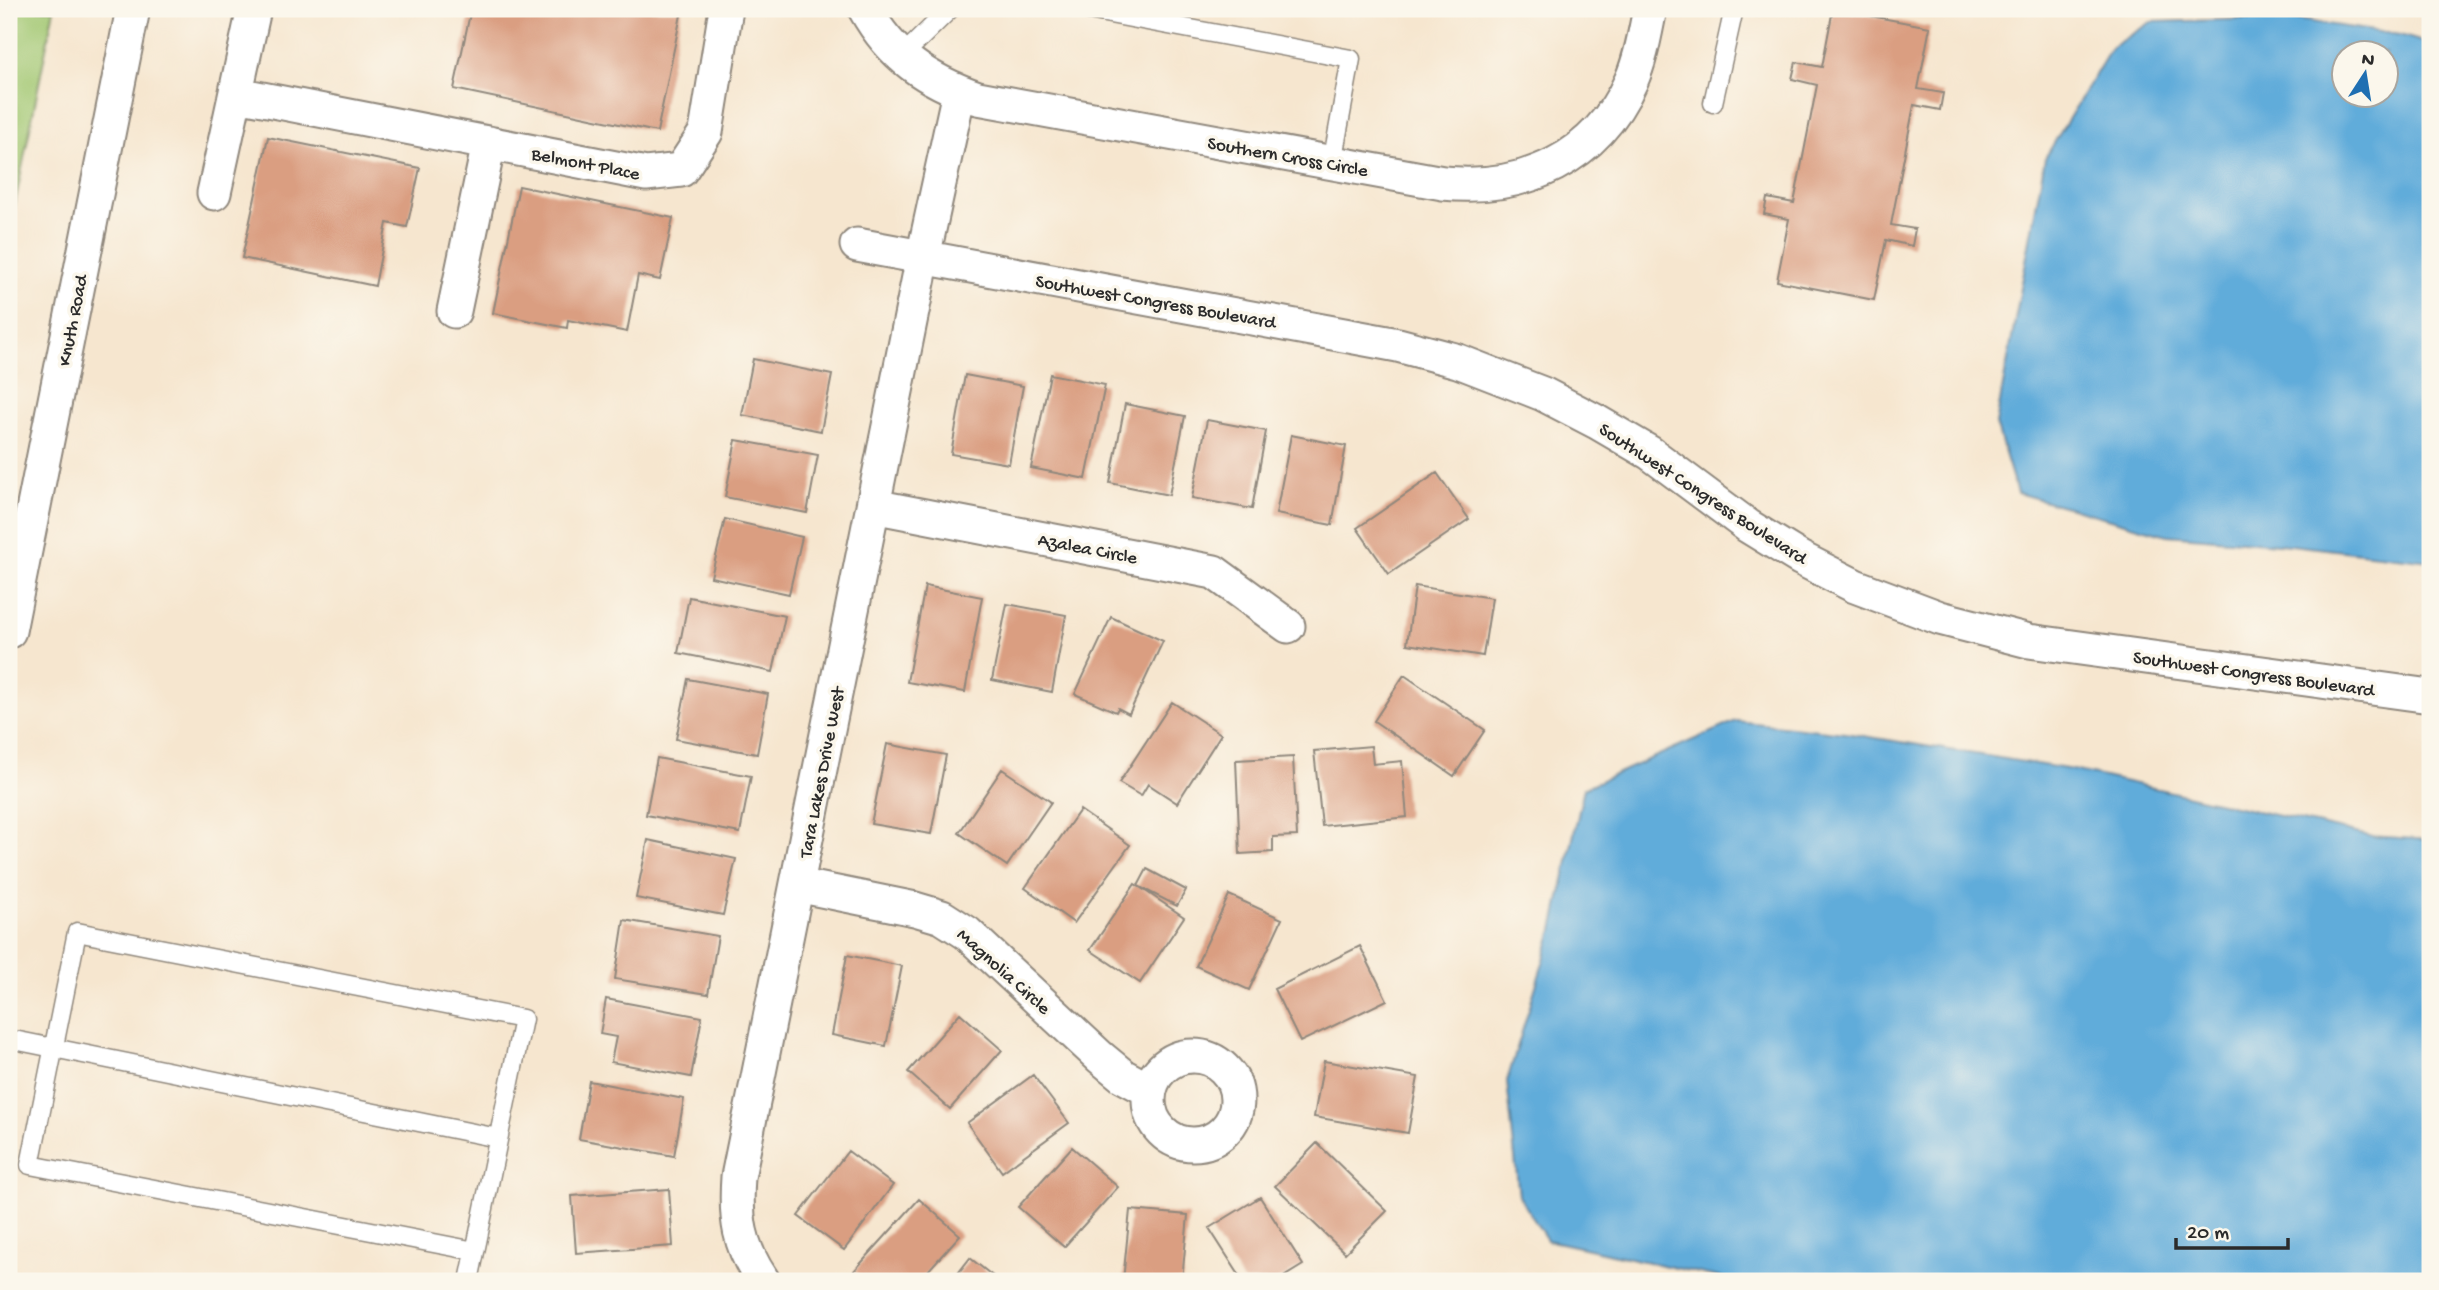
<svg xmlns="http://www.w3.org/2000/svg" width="2439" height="1290" viewBox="0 0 2439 1290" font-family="'Gochi Hand',sans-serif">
	<rect width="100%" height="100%" fill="#fbf7ec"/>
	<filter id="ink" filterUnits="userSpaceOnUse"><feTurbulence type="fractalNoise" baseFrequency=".0143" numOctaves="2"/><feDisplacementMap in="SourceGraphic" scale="14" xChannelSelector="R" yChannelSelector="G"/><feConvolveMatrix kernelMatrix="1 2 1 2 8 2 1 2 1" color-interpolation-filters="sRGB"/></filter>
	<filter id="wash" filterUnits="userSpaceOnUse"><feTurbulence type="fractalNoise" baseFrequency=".00686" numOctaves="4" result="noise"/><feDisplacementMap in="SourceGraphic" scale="28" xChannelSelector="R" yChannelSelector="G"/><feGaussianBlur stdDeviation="1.57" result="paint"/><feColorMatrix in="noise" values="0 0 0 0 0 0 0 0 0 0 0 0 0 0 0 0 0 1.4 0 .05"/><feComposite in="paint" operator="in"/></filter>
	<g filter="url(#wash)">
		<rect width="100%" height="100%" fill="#f6e6cf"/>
		<!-- green -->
		<path fill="#a2c772" stroke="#66794e" stroke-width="2" d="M9,9H54L9,233Z"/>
		<!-- water -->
		<path fill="#61acda" stroke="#466c82" stroke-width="2" fill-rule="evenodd" d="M2286,18L2400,35L2430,44V561L2291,545L2167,535L2017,493L1996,424L2045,158L2112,47L2151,22ZM2344,52H2386V94H2344Z
			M1736,721L1845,733L2073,770L2369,836L2430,840V1281H1736L1547,1240L1519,1196L1507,1081L1553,930L1584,788Z"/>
		<g id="blocks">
			<!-- building -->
			<path fill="#da9e81" d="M471,9L682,10L657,132L454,89Z
				M1833,9L1930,27L1918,89L1943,93L1940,110L1914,105L1891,225L1915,229L1912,246L1886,240L1874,300L1777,281L1789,219L1764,214L1767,198L1794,203L1817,85L1792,79L1796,62L1822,67Z
				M268,137L420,168L407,227L387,223L375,286L242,258Z
				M519,186L673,218L660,280L638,275L627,332L568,320L567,328L493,313Z
				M753,359L832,375L821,431L742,415Z
				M1050,374L1105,385L1086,479L1031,468Z
				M965,375L1023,386L1009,464L951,454Z
				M1125,404L1185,416L1169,495L1110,483Z
				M1207,420L1266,431L1252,509L1192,498Z
				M1291,435L1346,446L1332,525L1276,514Z
				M736,440L818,455L807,513L725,497Z
				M1437,473L1469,519L1389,574L1357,528Z
				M725,519L802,537L789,594L711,577Z
				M925,586L982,597L965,692L907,682Z
				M1415,586L1492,598L1483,656L1407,644Z
				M689,597L785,616L773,672L678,653Z
				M1007,604L1066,615L1052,692L992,680Z
				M1111,617L1163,641L1129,714L1118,708L1116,712L1075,694Z
				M1404,675L1485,730L1454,776L1374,721Z
				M688,679L768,694L757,754L676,739Z
				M1172,702L1221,734L1177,803L1148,784L1141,796L1119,783Z
				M887,744L946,755L931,834L871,824Z
				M1371,746L1373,764L1402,761L1407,817L1322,826L1314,751Z
				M1293,757L1297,836L1273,837V852L1240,854L1236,760Z
				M657,758L751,776L740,833L646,815Z
				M1002,769L1051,802L1007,866L959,833Z
				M1080,810L1130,845L1074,923L1025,888Z
				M648,840L736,859L723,915L636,898Z
				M1147,869L1186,890L1177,906L1138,886Z
				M1135,884L1184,917L1140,983L1090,950Z
				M1229,895L1282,919L1249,990L1196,966Z
				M624,920L718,936L708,994L615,979Z
				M1360,946L1387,1000L1300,1042L1274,989Z
				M847,955L902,966L886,1046L832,1035Z
				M606,999L702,1017L691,1077L611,1062L616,1037L600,1034Z
				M960,1013L1002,1050L950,1109L908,1072Z
				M1324,1061L1418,1077L1408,1133L1314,1117Z
				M1033,1075L1069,1123L1002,1172L967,1123Z
				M589,1081L684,1099L674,1156L579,1139Z
				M1317,1143L1387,1211L1345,1253L1275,1186Z
				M1072,1147L1118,1187L1064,1247L1018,1207Z
				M848,1151L893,1185L844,1250L798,1216Z
				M669,1189L673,1246L576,1253L572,1196Z
				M1260,1197L1303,1265L1277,1281H1243L1209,1228Z
				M919,1199L960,1235L919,1281H866L854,1271Z
				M1130,1210L1188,1215L1182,1281H1123Z
				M970,1258L999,1281H952Z"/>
		</g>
	</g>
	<g filter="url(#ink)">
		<use href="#blocks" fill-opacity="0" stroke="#90887d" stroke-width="2"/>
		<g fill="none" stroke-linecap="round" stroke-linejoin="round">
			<defs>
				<path id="service" d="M1083,9L1351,59L1332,163
					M901,57L950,9
					M1713,103L1734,9
					M9,1039L498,1138
					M469,1281L523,1019L77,932L30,1165L475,1251"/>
				<path id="minor" d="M865,9C892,57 926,80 978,98L1443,183C1525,191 1596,159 1631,81C1641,59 1645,33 1650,9
					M237,94L646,174L681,170L706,132L726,9
					M214,193L254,9
					M857,245L1398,345L1458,361L1543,394L1597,422L1650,453L1748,526L1800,558L1855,586L1940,618L2029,641L2430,696
					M454,311L489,143
					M873,506L1214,572L1288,626
					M9,631L133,9
					M797,885L915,909L942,917L967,933L1100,1057L1123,1076L1149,1090
					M1149 1100a44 44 0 1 1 88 0a44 44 0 1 1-88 0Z
					M763,1281C739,1246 735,1219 738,1177L923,257L959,92"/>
			</defs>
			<!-- service casing -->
			<use href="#service" stroke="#90887d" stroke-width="21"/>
			<!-- minor casing -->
			<use href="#minor" stroke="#90887d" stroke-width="37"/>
			<!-- service -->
			<use href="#service" stroke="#fff" stroke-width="18"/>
			<!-- minor -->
			<use href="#minor" stroke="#fff" stroke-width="33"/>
		</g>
	</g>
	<g text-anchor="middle" stroke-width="7" stroke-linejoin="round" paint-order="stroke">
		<!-- street labels -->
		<g font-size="19" fill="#2b2b2b" stroke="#fbf7ec">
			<text transform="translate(1288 155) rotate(10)" y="7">Southern Cross Circle</text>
			<text transform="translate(586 162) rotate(11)" y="7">Belmont Place</text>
			<text transform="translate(1156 300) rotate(10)" y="7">Southwest Congress Boulevard</text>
			<text transform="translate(71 320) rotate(-79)" y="7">Knuth Road</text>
			<text transform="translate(1704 492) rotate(33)" y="7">Southwest Congress Boulevard</text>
			<text transform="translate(1088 547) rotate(11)" y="7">Azalea Circle</text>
			<text transform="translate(2254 672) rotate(8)" y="7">Southwest Congress Boulevard</text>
			<text transform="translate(820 772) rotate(-79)" y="7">Tara Lakes Drive West</text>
			<text transform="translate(1005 970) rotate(42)" y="7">Magnolia Circle</text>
		</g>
	</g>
	<!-- margin -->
	<rect width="2439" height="1290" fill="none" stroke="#fbf7ec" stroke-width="35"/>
	<!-- north arrow -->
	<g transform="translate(2365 74) rotate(12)"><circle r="33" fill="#fbf7ec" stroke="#a8a59f" stroke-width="2"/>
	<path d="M0-5L12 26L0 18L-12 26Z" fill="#1f6fb2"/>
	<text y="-10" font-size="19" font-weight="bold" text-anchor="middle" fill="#2b2b2b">N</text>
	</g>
	<!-- scale -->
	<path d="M2176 1238v10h112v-10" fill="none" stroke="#2b2b2b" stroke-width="3.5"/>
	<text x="2187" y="1238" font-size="21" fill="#2b2b2b" stroke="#fbf7ec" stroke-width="5" paint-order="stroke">20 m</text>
</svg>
